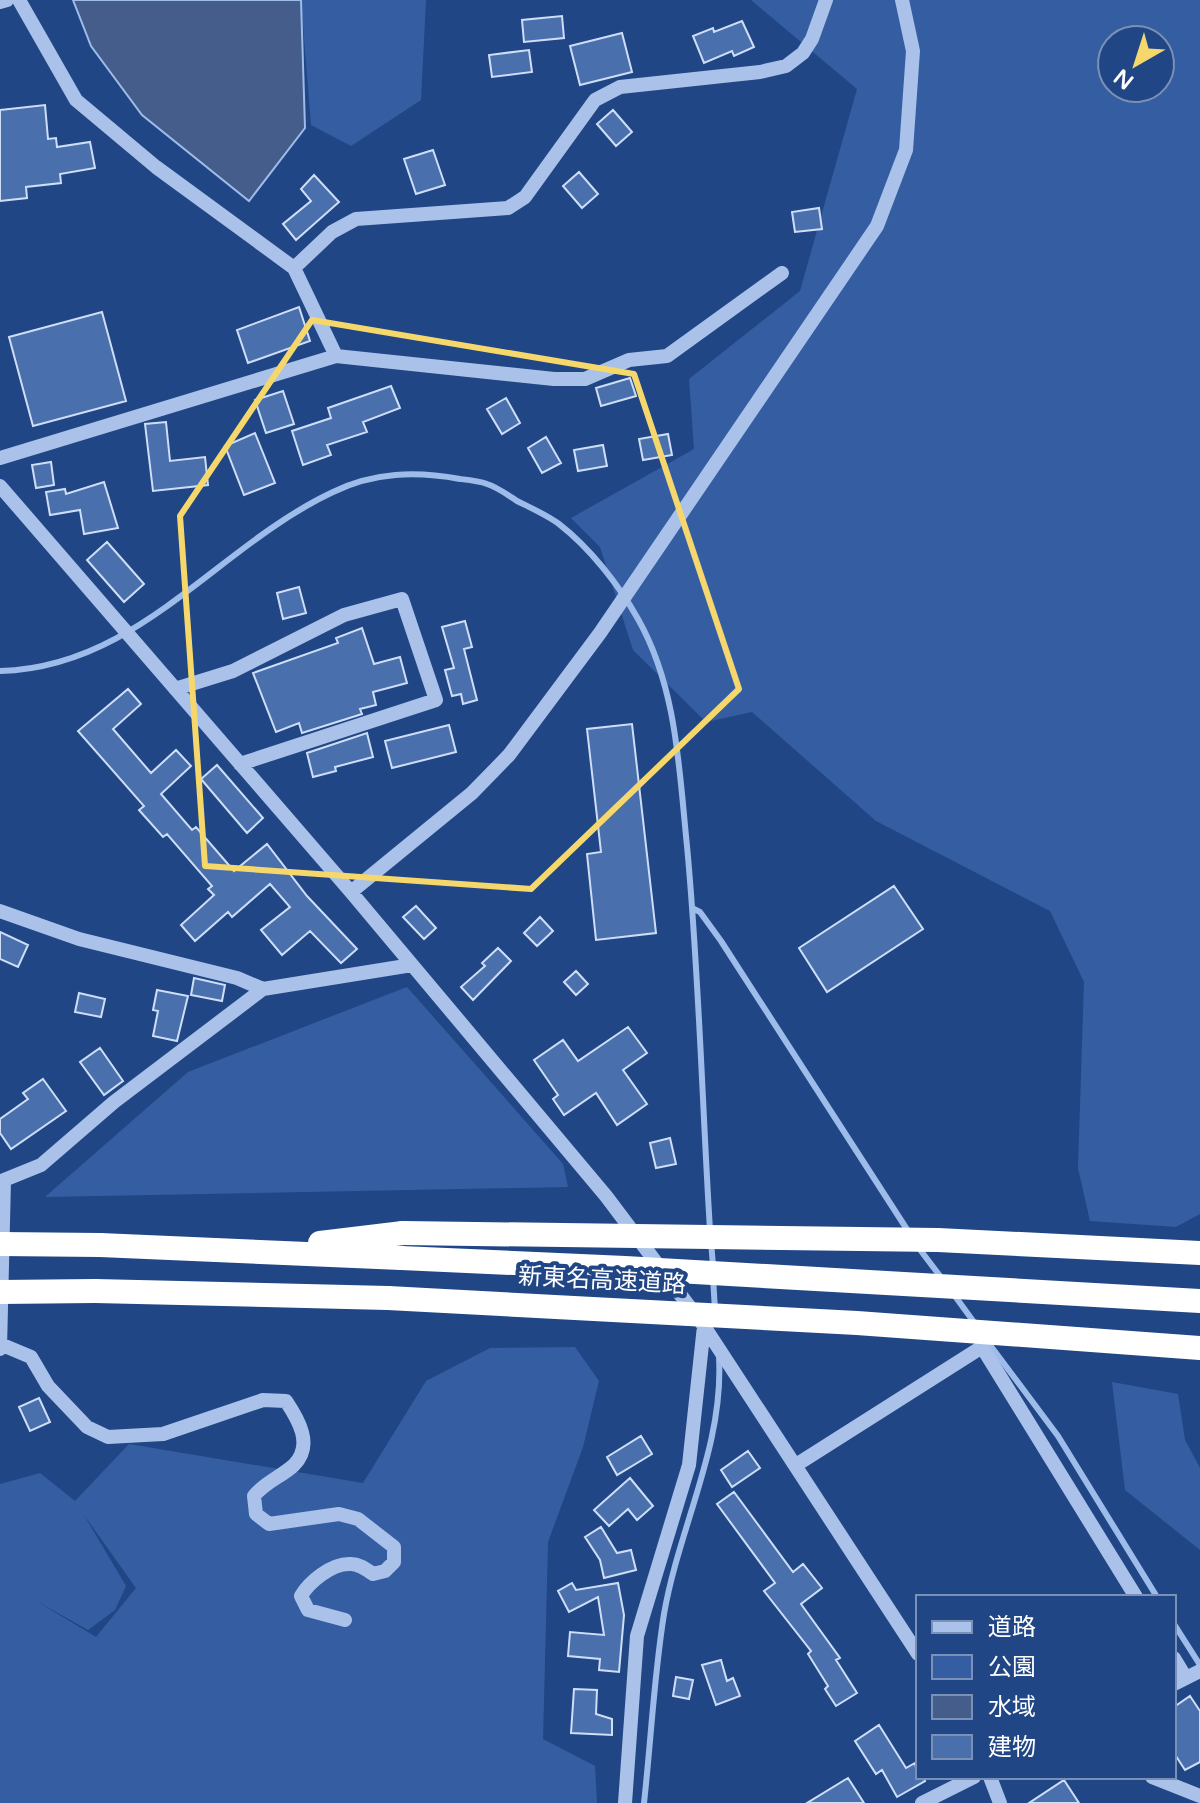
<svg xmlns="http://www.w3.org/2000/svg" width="1200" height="1803" viewBox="0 0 1200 1803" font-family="'Varela Round','Noto Sans JP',sans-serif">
	<rect width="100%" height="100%" fill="#214685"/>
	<!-- green -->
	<path fill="#355ea2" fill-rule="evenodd" d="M301,0H426L421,100L351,146L311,125Z
		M751,0H1200V1214L1176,1227L1090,1221L1078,1168L1084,982L1050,911L876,821L752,712L706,722L633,650L600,547L571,518L694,449L689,379L800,291L857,89ZM1112,40H1160V88H1112Z
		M407,987L563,1164L568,1187L45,1197L188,1072Z
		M575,1347L599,1381L583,1447L548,1542L543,1739L595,1766L597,1803H0V1484L40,1473L75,1501L129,1444L363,1483L426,1381L490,1348ZM84,1515L136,1588L96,1637L33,1599L88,1630L115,1610L126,1586Z
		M1112,1382L1178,1394L1185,1440L1200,1468V1550L1125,1490Z"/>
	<!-- water -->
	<path fill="#445d8b" stroke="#9ebcea" stroke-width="2" d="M73,0H301L305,128L249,201L142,115L91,46Z"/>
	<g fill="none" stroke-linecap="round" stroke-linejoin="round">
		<!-- stream -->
		<path stroke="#9ebcea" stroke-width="6" d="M0,671C139,667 216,547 333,492C374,472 416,471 460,479C469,480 479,481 487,484C497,487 508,495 517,501C531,508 547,515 559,524C590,548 619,585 638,619C677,688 679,769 687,846C699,973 702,1102 710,1230
			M694,909L700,912L721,941L908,1231
			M711,1241L713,1266
			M918,1247L943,1280
			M713,1277L715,1310
			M952,1292L976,1325
			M987,1341L1058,1436L1157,1597
			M1174,1624L1200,1665
			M644,1803C651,1740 654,1676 664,1614C679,1527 724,1446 719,1357"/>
	</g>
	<!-- building -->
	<path fill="#4a6fad" stroke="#cedef7" stroke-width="2" d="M562,16L564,38L524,42L522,20Z
		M742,21L754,47L734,56L732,51L704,63L693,36L713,28L714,32Z
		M622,33L632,72L580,85L570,46Z
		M529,50L532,72L492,77L489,55Z
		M45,105L48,139L56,138L57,147L90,142L95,168L60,174L61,183L26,187L27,198L0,201V110Z
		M613,110L632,132L616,146L597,124Z
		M433,150L445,185L416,194L404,159Z
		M579,172L598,194L582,208L563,186Z
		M314,175L339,202L296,240L283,224L311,201L301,189Z
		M819,208L822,229L795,232L792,212Z
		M299,307L310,341L248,363L237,330Z
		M102,312L126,401L33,426L9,337Z
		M630,378L636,396L601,406L596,388Z
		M391,386L400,408L363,422L367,432L327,445L331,455L303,465L292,431L331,418L328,408Z
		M283,391L294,424L266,433L255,400Z
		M506,398L520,423L502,434L487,409Z
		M166,422L170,461L205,457L208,485L153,491L145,424Z
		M255,433L275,483L244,495L225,446Z
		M668,434L672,455L643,460L639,439Z
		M546,437L561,463L542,473L528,448Z
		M603,445L607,466L578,471L574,450Z
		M51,462L54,485L36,488L32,465Z
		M104,482L118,528L84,534L80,510L50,515L46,492L65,489L66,494Z
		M107,542L144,584L124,602L87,560Z
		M299,587L306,613L283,619L277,593Z
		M465,621L472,647L464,649L477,700L463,704L461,694L452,696L445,670L454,668L442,627Z
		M362,628L374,664L400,657L407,683L373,692L376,705L360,709L362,714L302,733L299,723L276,732L253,673L338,643L336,638Z
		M128,689L141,704L113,729L151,773L176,750L191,766L161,794L192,830L196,827L234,871L267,844L307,896L357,949L341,963L310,931L282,955L261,930L290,907L270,884L232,917L228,912L195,941L181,925L214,895L208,889L212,886L167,834L163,837L139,810L144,806L78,731Z
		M632,724L656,933L596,940L587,854L601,852L587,729Z
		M449,725L456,752L392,768L385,741Z
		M367,733L373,757L335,767L336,771L313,777L307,753Z
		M217,765L263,818L247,833L201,779Z
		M894,886L923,929L827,992L799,948Z
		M416,906L436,928L424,939L403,917Z
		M540,917L553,931L537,946L524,933Z
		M0,932L28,945L18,967L0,959Z
		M498,948L511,961L473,1000L461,987L485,966L482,963Z
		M576,971L588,984L576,995L564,982Z
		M194,978L225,985L222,1001L191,995Z
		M157,990L188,996L177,1041L153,1036L158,1011L153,1010Z
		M79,993L105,999L101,1017L75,1012Z
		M628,1027L647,1053L623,1070L647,1104L617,1125L596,1093L564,1115L553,1099L558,1095L534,1060L563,1040L578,1061Z
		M100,1048L123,1081L104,1095L80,1062Z
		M43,1079L66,1111L11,1149L0,1133V1119L28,1099L23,1093Z
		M670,1138L676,1164L656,1168L650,1143Z
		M39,1398L50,1422L30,1431L19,1407Z
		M641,1436L652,1454L617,1475L607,1457Z
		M748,1451L760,1468L732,1487L721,1470Z
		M630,1478L653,1506L637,1520L628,1509L609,1526L594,1510Z
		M734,1492L793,1572L803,1564L822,1588L801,1604L840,1658L836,1660L857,1693L836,1706L825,1689L828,1686L808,1654L811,1651L764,1591L775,1583L717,1504Z
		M601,1527L617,1553L631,1550L636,1570L604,1578L600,1560L585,1537Z
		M572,1583L576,1590L618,1583L624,1615L619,1672L599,1670L600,1659L568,1656L570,1632L604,1635L598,1597L569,1612L558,1591Z
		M721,1660L727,1681L733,1678L740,1696L716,1705L702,1665Z
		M676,1677L693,1680L689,1699L673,1696Z
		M574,1689L597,1690L596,1714L612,1719V1735L571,1733Z
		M1190,1696L1200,1711V1762L1185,1770L1174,1753V1707Z
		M879,1725L906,1768L915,1763L918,1777H923L925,1781L897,1797L882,1770L876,1774L855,1741Z
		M848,1778L864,1803H807Z
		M1064,1780L1079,1803H1029Z"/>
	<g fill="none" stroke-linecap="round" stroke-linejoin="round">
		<!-- minor -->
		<path stroke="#aac2e9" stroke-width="14" d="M19,0L76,100L156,167L294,268L336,356
			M0,2L7,0
			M294,268L332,232L356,219L508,208L525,197L595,100L620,87L760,72L786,66L803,53L812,39L826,0
			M0,458L336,356L554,379H585L629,360L667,356L782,273
			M0,486L351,892L606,1196L704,1326L918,1654
			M175,689L233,671L344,615L402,599L436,700L240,764
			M351,892L472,793L509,755L600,633L877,226L906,150L913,51L902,0
			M0,911L79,939L237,978L263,989
			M0,1344L31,1357L48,1386L87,1427L108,1437L163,1434L263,1400L286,1401C298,1419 314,1445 294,1465C281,1477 265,1482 254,1496L256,1514L269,1524L339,1514L358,1519L394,1547V1562L385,1571L373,1574C366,1569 358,1563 349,1564C331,1564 309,1582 301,1596L308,1610L345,1620
			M0,1349L4,1180L41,1165L114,1102L263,989L412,965
			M796,1465L982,1347L1136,1597
			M1174,1658L1186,1678
			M1174,1684L1200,1671
			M990,1777L1000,1803
			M1152,1777L1200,1796
			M625,1803L637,1636L689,1465L704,1326
			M922,1803L974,1777"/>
		<!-- highway -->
		<path stroke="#fff" stroke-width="24" d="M320,1243L403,1233
			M100,1245L401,1258
			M95,1291L388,1298"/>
		<!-- highway-bridge -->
		<path stroke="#fff" stroke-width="24" d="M403,1233L938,1240L1200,1253
			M0,1244L100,1245
			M401,1258L625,1268L1200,1301
			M0,1292L95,1291
			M388,1298L857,1323L1200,1348"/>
	</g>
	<!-- marked area -->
	<path fill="none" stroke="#f6d76b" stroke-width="6" stroke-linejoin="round" d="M312,320L634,374L739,689L531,889L205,866L180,516Z"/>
	<g text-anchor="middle" stroke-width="8" stroke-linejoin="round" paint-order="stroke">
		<!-- street labels -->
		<g font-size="24" fill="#fff" stroke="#214685">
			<text transform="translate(602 1280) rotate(3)" y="8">新東名高速道路</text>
		</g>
	</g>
	<!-- legend -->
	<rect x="916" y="1595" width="260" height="184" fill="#214685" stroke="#7a90b6" stroke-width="2"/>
	<rect x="932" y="1621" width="40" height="12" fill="#aac2e9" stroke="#7a90b6" stroke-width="2"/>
	<text x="988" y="1635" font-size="24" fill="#ffffff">道路</text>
	<rect x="932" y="1655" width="40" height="24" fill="#355ea2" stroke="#7a90b6" stroke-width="2"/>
	<text x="988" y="1675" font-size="24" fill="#ffffff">公園</text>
	<rect x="932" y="1695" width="40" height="24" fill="#445d8b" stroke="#7a90b6" stroke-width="2"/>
	<text x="988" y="1715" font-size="24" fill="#ffffff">水域</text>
	<rect x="932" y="1735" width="40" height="24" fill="#4a6fad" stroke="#7a90b6" stroke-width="2"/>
	<text x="988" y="1755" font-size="24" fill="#ffffff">建物</text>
	<!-- north arrow -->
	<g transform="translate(1136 64) rotate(219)"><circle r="38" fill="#214685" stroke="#7a90b6" stroke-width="2"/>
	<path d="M0-6L14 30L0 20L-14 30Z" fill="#f6d76b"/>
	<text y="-12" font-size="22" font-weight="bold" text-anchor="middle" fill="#ffffff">N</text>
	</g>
</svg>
